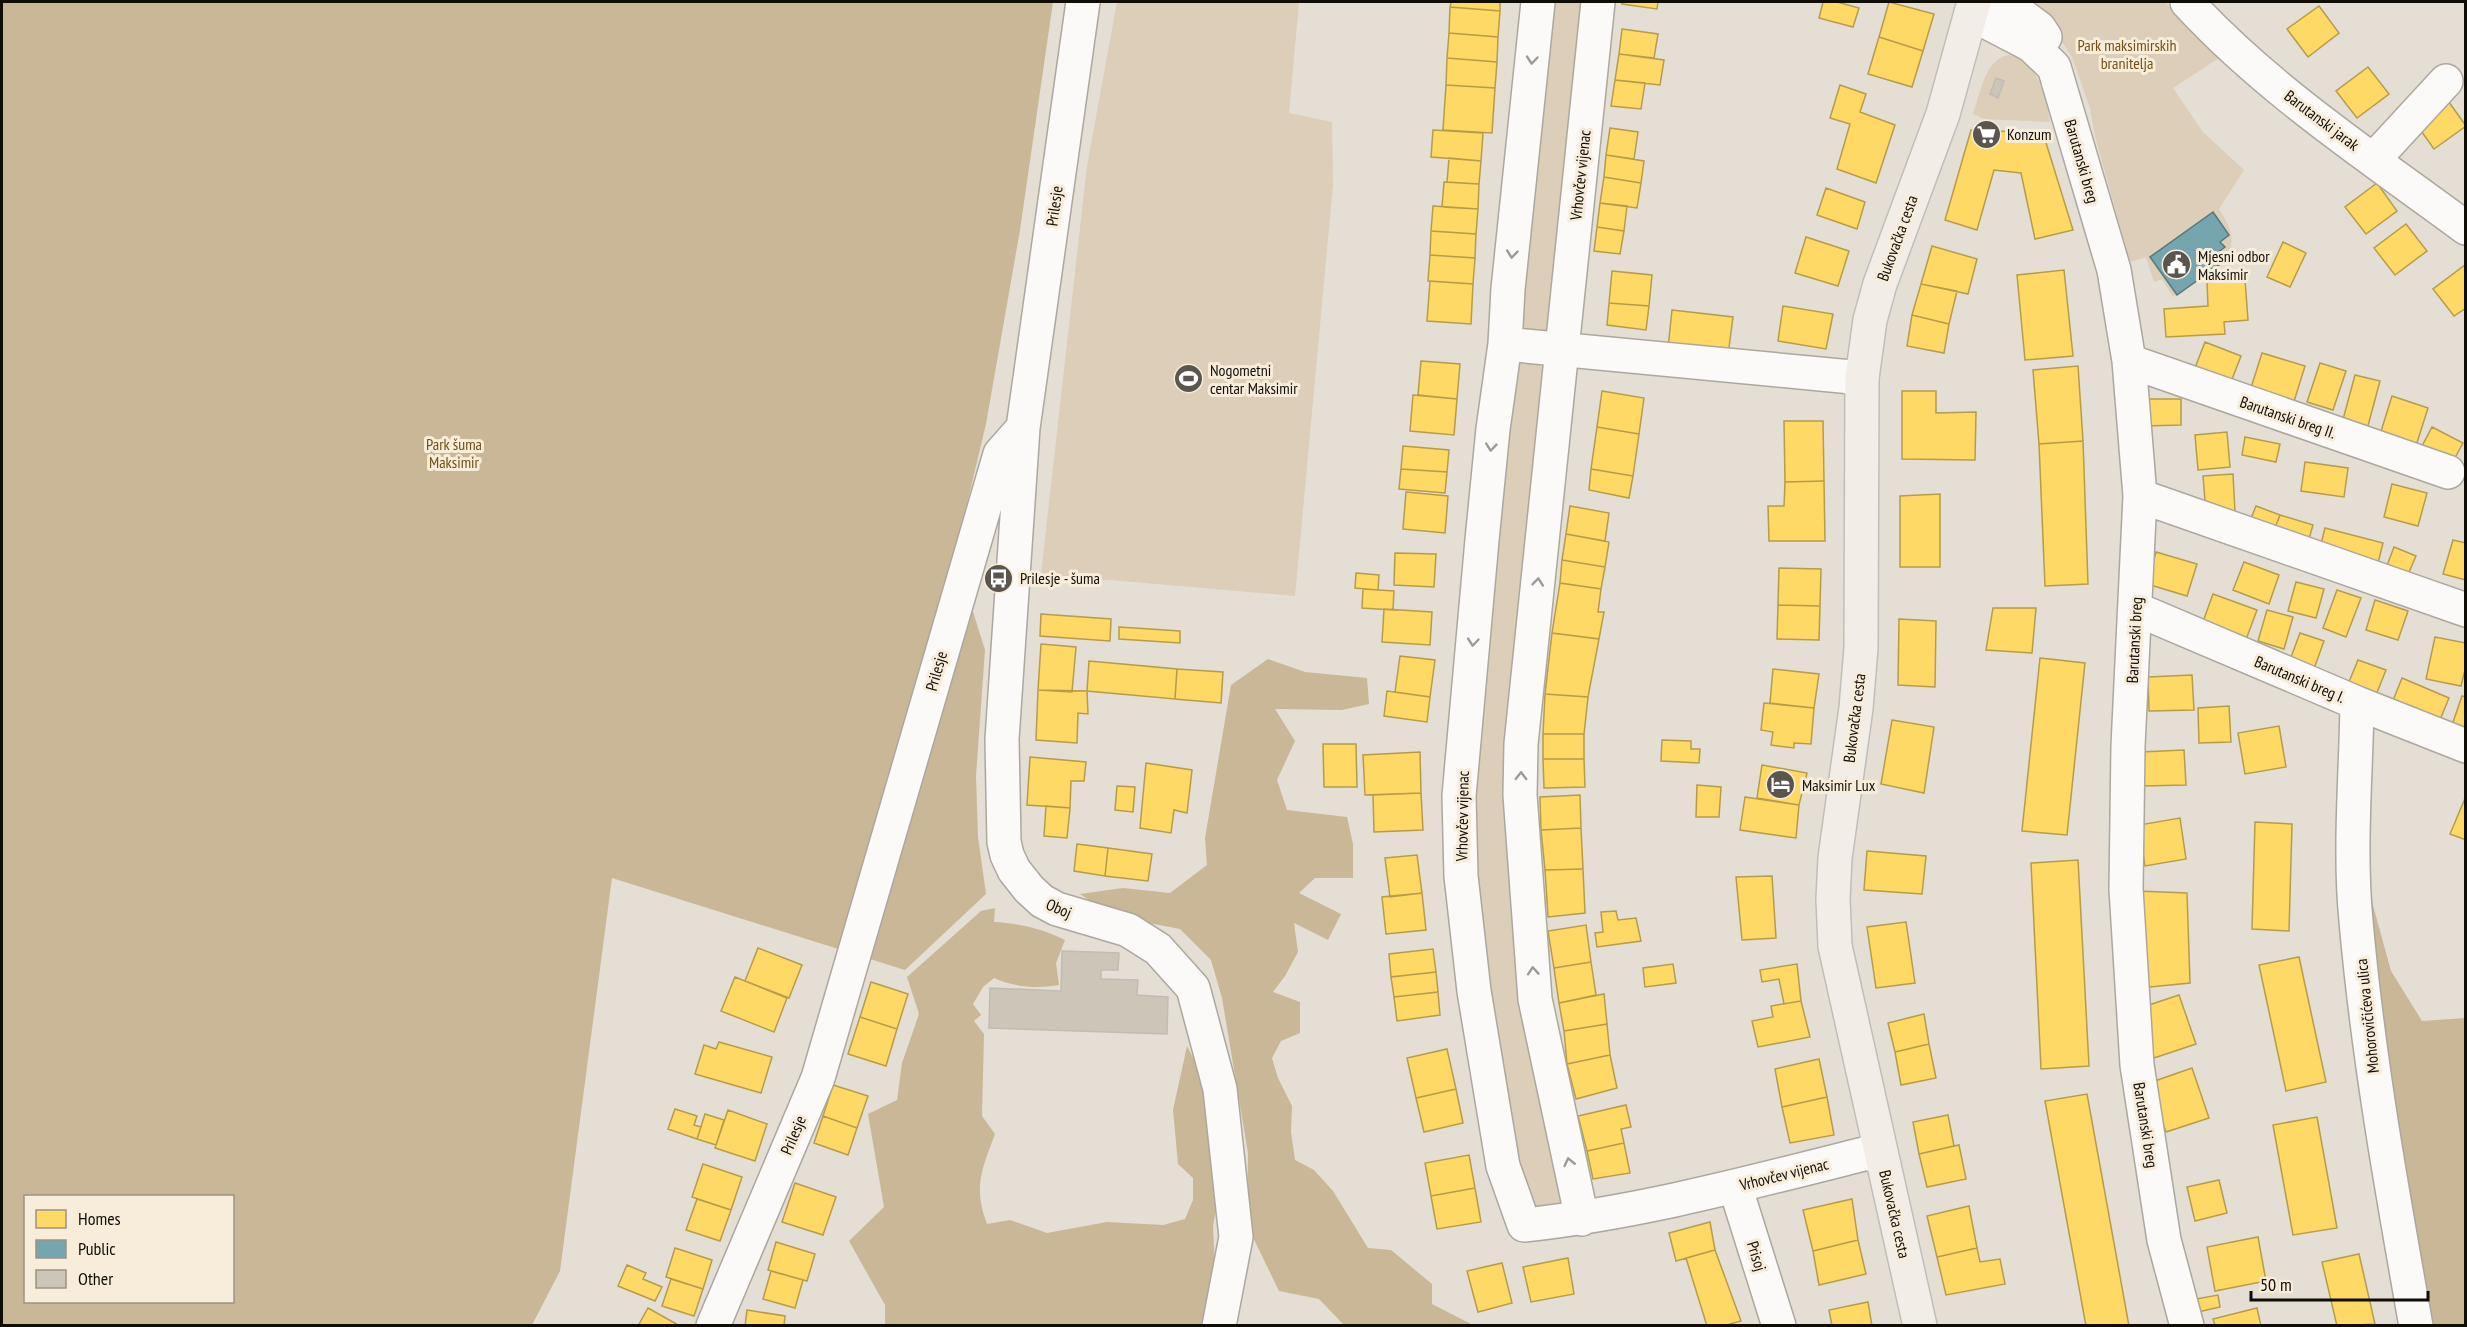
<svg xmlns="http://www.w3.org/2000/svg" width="2467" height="1327" viewBox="0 0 2467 1327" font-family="'PT Sans Narrow',sans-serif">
	<rect width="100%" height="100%" fill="#e4ded4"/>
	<!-- green -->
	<path fill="#dcceb8" d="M1117,2H1299L1289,113L1332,122L1333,185L1295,596L1041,574L1087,166Z
		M1546,2H1589L1552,331L1530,337L1516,325Z
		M2025,2H2165L2219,58L2173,88L2203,132L2244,170L2219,209C2223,216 2228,223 2230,230C2240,262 2198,280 2177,295L2173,297L2162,279L2154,282L2146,257L2130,262L2095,136L2090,108L2072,57L2047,19Z
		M2010,55C2038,60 2046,98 2050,122L1984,119L1973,114C1980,95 1985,57 2010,55Z
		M1535,362L1548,372L1514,738L1563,1200L1552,1210L1526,1206L1499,1090L1469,805L1516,367L1524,363Z"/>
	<!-- forest -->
	<path fill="#cab798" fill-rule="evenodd" d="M2,2H1053L1020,230L986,424L955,554L985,650L976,776L978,837L986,894L905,970L612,878L560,1271L532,1325L2,1326ZM26,1196H232V1302H26Z
		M1268,659L1305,672L1367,678L1369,704L1342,710L1275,709L1295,741L1277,780L1287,810L1347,817L1353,844V878H1315L1299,893L1341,914L1328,940L1294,923L1298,952L1285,976L1273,992L1300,1002V1033L1281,1041L1272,1058L1278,1078L1292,1106L1291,1132L1295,1160L1314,1170L1333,1191L1368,1248L1391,1250L1432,1284V1304L1473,1325H1344L1319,1299L1279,1291L1247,1225L1248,1153L1222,998L1211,960L1180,929L1112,916L1080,894L1123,888L1170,893L1207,865L1205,838L1231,685Z
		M2365,876L2391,971L2422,1021L2465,1018V1325H2425L2391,1129Z
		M995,908L994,922C1018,923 1043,929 1065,940L1056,963L1059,985C1037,989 1014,987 994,978L983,987L973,1004L981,1015L974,1021L984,1034L982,1116L995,1134C982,1169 973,1187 987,1224L1010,1220L1047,1233L1107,1222L1163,1225L1185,1219L1193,1200V1178L1178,1164L1173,1110L1187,1046L1203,1077L1219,1193L1213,1226L1216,1289L1201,1325H885V1305L849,1241L884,1207L868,1114L897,1100L902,1063L919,1014L907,977L981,911Z"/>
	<!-- homes -->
	<path fill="#ffd966" stroke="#b79c4a" stroke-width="1.5" d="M1451,2H1500V11L1450,7Z
		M1622,2H1658L1657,9L1622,4Z
		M1823,2H1837L1859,8L1853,27L1819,18Z
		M1889,2L1934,14L1923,51L1879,37Z
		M2319,6L2339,33L2308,57L2287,29Z
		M1450,7L1500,11L1498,37L1449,33Z
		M1622,29L1658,34L1654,58L1619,54Z
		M1449,33L1498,37L1497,62L1447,58Z
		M1879,37L1923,51L1912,87L1868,74Z
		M1619,54L1664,60L1660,85L1615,80Z
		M1447,58L1497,62L1495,88L1446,85Z
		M2368,67L2389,94L2357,118L2336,91Z
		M1615,80L1645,83L1641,109L1611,106Z
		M1446,85L1495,88L1492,133L1443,130Z
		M1840,85L1866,94L1860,112L1895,125L1876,183L1837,169L1850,124L1830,118Z
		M2446,98L2466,126L2434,149L2414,121Z
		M1610,128L1638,132L1634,159L1606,155Z
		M1433,130L1483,133L1481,161L1431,157Z
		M1971,130L2043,133L2073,230L2035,239L2021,173L1994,170L1977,230L1945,220Z
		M1606,155L1644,161L1641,183L1604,177Z
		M1449,158L1481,161L1479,184L1447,182Z
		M1604,177L1641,183L1637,208L1600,203Z
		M1444,182L1479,184L1478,209L1442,207Z
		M2377,183L2397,211L2366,234L2345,207Z
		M1826,188L1865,202L1857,229L1817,215Z
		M1600,203L1627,206L1624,231L1597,227Z
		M1433,206L1478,209L1476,234L1431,231Z
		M2406,224L2427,251L2395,275L2374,248Z
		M1597,227L1624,231L1620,254L1594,251Z
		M1431,231L1476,234L1475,258L1430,255Z
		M1806,237L1849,251L1838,286L1795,273Z
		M2283,242L2306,253L2290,287L2267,277Z
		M1932,246L1977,259L1968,294L1921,284Z
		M1430,255L1475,258L1473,284L1428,281Z
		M2465,265L2466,308L2454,316L2433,289Z
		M2064,270L2073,356L2025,360L2017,275Z
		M1612,271L1652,275L1649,306L1609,303Z
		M2245,280L2248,320L2224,322L2225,334L2166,337L2164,309L2208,306L2207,282Z
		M1430,281L1473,284L1471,324L1427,321Z
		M1921,284L1957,291L1949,324L1912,315Z
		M1609,303L1649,306L1646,330L1607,325Z
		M1783,306L1833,314L1826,349L1778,341Z
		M1672,310L1733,317L1728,355L1668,348Z
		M1912,315L1949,324L1944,353L1907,346Z
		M2205,342L2241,356L2229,387L2193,373Z
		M2262,353L2305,366L2292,408L2249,394Z
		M1421,361L1460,364L1457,399L1418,395Z
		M2320,363L2346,371L2333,410L2307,402Z
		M2078,366L2083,441L2039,444L2033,370Z
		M2355,375L2380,381L2366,433L2341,427Z
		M1602,391L1644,398L1639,434L1597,427Z
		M1902,391H1936V413L1976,412L1975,460L1902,459Z
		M1413,395L1457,399L1454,435L1410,431Z
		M2392,396L2428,408L2414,452L2378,441Z
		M2144,399H2181V425L2144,426Z
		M1784,421H1823L1824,481L1785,482Z
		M1597,427L1639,434L1633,476L1591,469Z
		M2432,427L2463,443L2450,467L2419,452Z
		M2227,432L2230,467L2198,470L2195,435Z
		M2245,437L2280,444L2276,462L2242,455Z
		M2083,441L2088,584L2045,586L2039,444Z
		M1403,446L1449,450L1447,472L1401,469Z
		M2305,462L2348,468L2344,497L2301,491Z
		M1401,469L1447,472L1445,493L1399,489Z
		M1591,469L1633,476L1629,498L1589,490Z
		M2233,474L2235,512L2206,513L2203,476Z
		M1824,481L1825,541H1769L1768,506H1784L1785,482Z
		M2392,484L2427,493L2418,526L2384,517Z
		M1406,492L1448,496L1445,533L1403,529Z
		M1940,494V567H1900V496Z
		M1570,506L1609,513L1605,541L1566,534Z
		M2256,506L2280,515L2271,538L2247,528Z
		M2280,515L2313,525L2306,549L2271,538Z
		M2325,528L2383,543L2376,571L2318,556Z
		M1566,534L1609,542L1605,567L1562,560Z
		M2453,540L2466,543V580L2443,574Z
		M2394,547L2416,556L2404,584L2383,576Z
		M2156,552L2197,564L2187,596L2147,584Z
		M1395,553L1436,554L1434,587L1394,585Z
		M1562,560L1605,567L1601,589L1560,583Z
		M2244,562L2279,575L2269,604L2233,590Z
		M1779,568L1821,569L1820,606L1778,605Z
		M1356,573L1379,575L1378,590L1355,588Z
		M2296,582L2324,589L2316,618L2288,611Z
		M1560,583L1601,589L1598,612H1604L1599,639L1552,633Z
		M1363,589L1394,591L1393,610L1362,608Z
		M2337,590L2361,598L2346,637L2323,628Z
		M2213,594L2257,610L2244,645L2200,630Z
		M2375,600L2408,611L2398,640L2366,630Z
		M1778,605L1820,606L1819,640L1777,639Z
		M1993,608H2036L2032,653L1986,650Z
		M1384,609L1432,612L1430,645L1382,642Z
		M2267,610L2293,617L2284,649L2258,641Z
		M1041,614L1111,619L1110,641L1040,636Z
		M1899,619L1936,621L1935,687L1898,685Z
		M1119,627L1180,631V643L1119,639Z
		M1552,633L1599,639L1588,697L1545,694Z
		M2300,633L2324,641L2311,677L2287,668Z
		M2435,637L2466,643V666L2461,686L2426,679Z
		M1041,644L1076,647L1072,692L1038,690Z
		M1400,656L1435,660L1430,697L1395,692Z
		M2040,658L2085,663L2067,835L2022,831Z
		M2358,660L2386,670L2372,705L2344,694Z
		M1089,661L1177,669L1175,699L1087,691Z
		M1177,669L1223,672L1221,703L1175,699Z
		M1773,669L1819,674L1814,708L1770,703Z
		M2192,675L2194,710L2149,711L2148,677Z
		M2402,678L2449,698L2435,732L2388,713Z
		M1038,690L1087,691L1088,714L1078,713L1077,743L1036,740Z
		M1387,691L1430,697L1427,722L1384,716Z
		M1545,694L1588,697L1584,734H1543Z
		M2462,696L2466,697V733L2451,728Z
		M1764,703L1814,708L1811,744L1794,743V748L1771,745L1773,732L1761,730Z
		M2229,706L2231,742L2199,743L2198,708Z
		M1892,720L1934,727L1924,793L1881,784Z
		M2279,726L2286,767L2245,774L2238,733Z
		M1543,734H1584V759H1543Z
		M1662,740L1691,741V749H1700L1699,763L1661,761Z
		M1323,744H1356L1357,787H1324Z
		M2184,750L2186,785L2142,786L2141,752Z
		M1420,752L1421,793L1365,795L1363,755Z
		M1030,757L1086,762L1084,781H1071L1070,808L1027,805Z
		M1543,759H1584L1585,787L1544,788Z
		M1146,763L1192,770L1187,813L1174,810L1171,833L1140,828Z
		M1762,765L1807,773L1799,805L1757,798Z
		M1697,785L1721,787L1719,817H1696Z
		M1117,786L1135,787L1133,812L1115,810Z
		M1421,793L1423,830L1374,832L1373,795Z
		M1580,795L1581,828L1541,830L1540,797Z
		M2466,796V840L2450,834Z
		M1745,797L1799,805L1796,838L1740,830Z
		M1046,806L1070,808L1067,838L1044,836Z
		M2180,818L2186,859L2145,866L2139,825Z
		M2255,822L2292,824L2289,931L2252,929Z
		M1581,828L1583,869L1545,870L1541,830Z
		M1077,844L1108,848L1105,876L1074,871Z
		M1108,848L1152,854L1148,881L1105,876Z
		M1867,851L1926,856L1922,894L1864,890Z
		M1417,855L1422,893L1390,897L1385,858Z
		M2078,860L2089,1066L2041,1069L2031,863Z
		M1583,869L1585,913L1548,917L1545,870Z
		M1772,876L1776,938L1742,940L1736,877Z
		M2137,891L2187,893L2190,983L2140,988Z
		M1422,893L1426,930L1386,934L1382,897Z
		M1616,911L1618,920L1636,918L1641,941L1597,947L1595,933L1603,932L1601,912Z
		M1906,922L1915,983L1876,988L1867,927Z
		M1586,925L1591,962L1554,968L1548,931Z
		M758,948L802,965L789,998L745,981Z
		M1433,949L1436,972L1391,977L1389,954Z
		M2299,957L2326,1082L2286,1091L2259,965Z
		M1591,962L1596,995L1559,1003L1554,968Z
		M1673,964L1676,983L1645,987L1643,968Z
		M1797,964L1801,1001L1784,1004L1779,979L1762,982L1760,970Z
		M1436,972L1438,992L1394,997L1391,977Z
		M735,977L787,998L774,1032L721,1011Z
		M871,982L908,994L897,1029L860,1017Z
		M1438,992L1440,1015L1397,1021L1394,997Z
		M1604,994L1607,1024L1564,1031L1559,1003Z
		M2179,995L2196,1044L2154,1058L2137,1009Z
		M1801,1001L1810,1037L1758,1047L1752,1021L1773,1017L1771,1006Z
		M1924,1014L1929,1044L1895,1052L1888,1023Z
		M860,1017L897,1029L886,1066L848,1054Z
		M1607,1024L1610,1055L1567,1064L1564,1031Z
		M719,1042L772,1057L761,1093L695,1074L704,1045L716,1049Z
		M1929,1044L1936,1078L1901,1085L1895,1052Z
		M1447,1049L1456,1089L1416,1098L1407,1058Z
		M1610,1055L1617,1088L1576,1099L1567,1064Z
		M1819,1059L1827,1097L1782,1107L1775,1069Z
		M2192,1068L2209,1118L2166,1132L2149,1083Z
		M833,1085L868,1096L857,1128L823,1116Z
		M1456,1089L1463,1123L1424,1132L1416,1098Z
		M2087,1094L2129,1326H2086L2045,1101Z
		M1827,1097L1834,1135L1790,1143L1782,1107Z
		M1626,1105L1631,1127L1621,1129L1624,1143L1587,1151L1578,1116Z
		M675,1109L697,1116L694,1125L701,1127L697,1139L668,1129Z
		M728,1110L767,1124L755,1161L715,1148Z
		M705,1114L724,1120L716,1145L697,1139Z
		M1948,1115L1954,1146L1919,1154L1913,1122Z
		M823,1116L857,1128L848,1155L814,1143Z
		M2317,1117L2337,1228L2293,1235L2273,1125Z
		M1624,1143L1630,1173L1593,1179L1587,1151Z
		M1959,1145L1966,1179L1927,1187L1919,1154Z
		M1469,1155L1475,1188L1431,1196L1425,1163Z
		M703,1164L742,1177L731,1210L692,1197Z
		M2219,1180L2227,1213L2195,1221L2187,1187Z
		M795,1183L836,1197L823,1235L782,1222Z
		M1475,1188L1481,1222L1437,1229L1431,1196Z
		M697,1199L731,1210L720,1241L686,1230Z
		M1852,1199L1858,1240L1813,1251L1803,1210Z
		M1969,1206L1977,1248L1937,1257L1927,1216Z
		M1710,1222L1715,1250L1676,1261L1669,1233Z
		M2258,1237L2266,1281L2215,1291L2207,1247Z
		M1858,1240L1866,1274L1819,1285L1813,1251Z
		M776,1242L815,1254L807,1281L768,1270Z
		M675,1248L712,1260L703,1289L666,1277Z
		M1977,1248L1980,1262L2000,1259L2005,1284L1946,1295L1937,1257Z
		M1715,1250L1741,1321L1723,1326H1707L1686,1258Z
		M2359,1254L2375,1324L2337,1326L2322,1262Z
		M1568,1258L1574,1294L1531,1302L1523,1267Z
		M1502,1263L1512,1303L1478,1312L1467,1271Z
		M627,1265L646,1273L643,1279L662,1287L655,1301L618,1286Z
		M771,1271L803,1280L795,1308L763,1299Z
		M671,1279L703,1289L694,1316L662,1306Z
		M2218,1295L2220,1307L2198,1312L2196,1299Z
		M1868,1302L1872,1326H1832L1829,1310Z
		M648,1308L680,1326H638Z
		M2257,1308L2261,1326H2215L2213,1319Z
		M747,1310L785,1316L784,1326H745Z"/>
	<!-- public -->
	<path fill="#76a5af" stroke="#57777d" stroke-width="1.5" d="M2213,212L2229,235L2220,242L2225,247L2217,253L2223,262L2177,295L2150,257Z"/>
	<!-- building -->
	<path fill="#cdc5b7" stroke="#c1bcb5" stroke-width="1.5" d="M1996,78L2004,81L1998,98L1990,94Z
		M1062,951L1119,953L1118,970H1101V979L1138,980L1137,995L1168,997L1167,1034L989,1028L990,988L1061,991Z"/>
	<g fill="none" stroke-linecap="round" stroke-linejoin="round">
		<defs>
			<path id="minor" d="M1083,2L1023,428L1002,739L1004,842L1007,855L1014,870L1029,889L1042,901L1057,909L1128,930L1158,949L1193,988L1220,1089L1236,1237L1219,1326
				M1538,2L1508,289L1505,344L1493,429L1482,540L1459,796L1461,876L1474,991L1503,1166L1524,1225C1645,1212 1763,1179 1880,1150
				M1976,2L1983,20L2031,45L2054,67L2114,270L2129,361L2140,496L2128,746L2126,889L2137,1065L2164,1240L2187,1326
				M2004,2L2039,28L2045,37
				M2187,2C2268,90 2370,157 2466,228
				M2374,159L2446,81
				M1505,344L1862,378
				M2129,361L2448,472
				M2140,496L2466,610
				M2136,609L2357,703L2466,746
				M2357,703C2356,775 2349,850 2356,921C2368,1057 2392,1191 2416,1326
				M1735,1186L1779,1326
				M1582,1219L1535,999L1520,795L1521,744L1598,2
				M713,1326L818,1078L1000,454L1023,428"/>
			<path id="major" d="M1920,1326L1835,946L1833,899L1835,858L1856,708L1861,648L1862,378L1870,320L1880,284L1943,114L1974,2"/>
		</defs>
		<!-- minor casing -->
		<use href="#minor" stroke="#aca79f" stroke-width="36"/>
		<!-- major casing -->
		<use href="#major" stroke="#c1beba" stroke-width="36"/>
		<!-- minor -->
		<use href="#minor" stroke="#fbfaf9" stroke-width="33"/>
		<!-- major -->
		<use href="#major" stroke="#f2ede7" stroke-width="33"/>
	</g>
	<!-- one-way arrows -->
	<defs><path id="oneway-chevron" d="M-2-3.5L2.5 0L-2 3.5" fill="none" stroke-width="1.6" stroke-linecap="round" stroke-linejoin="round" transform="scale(1.5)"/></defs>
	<g stroke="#9d9b98">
		<use href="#oneway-chevron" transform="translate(1532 60) rotate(95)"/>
		<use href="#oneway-chevron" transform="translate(1512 254) rotate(96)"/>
		<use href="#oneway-chevron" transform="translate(1491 447) rotate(96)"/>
		<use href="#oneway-chevron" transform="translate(1538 582) rotate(-84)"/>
		<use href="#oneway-chevron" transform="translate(1473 642) rotate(95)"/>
		<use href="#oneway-chevron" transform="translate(1521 776) rotate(-89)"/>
		<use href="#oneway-chevron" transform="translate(1533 971) rotate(-94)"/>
		<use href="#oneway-chevron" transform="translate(1569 1162) rotate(-103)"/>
	</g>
	<!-- icons -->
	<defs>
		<symbol id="supermarket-disc" viewBox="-11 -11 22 22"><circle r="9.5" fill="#5a564f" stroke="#f8eddb"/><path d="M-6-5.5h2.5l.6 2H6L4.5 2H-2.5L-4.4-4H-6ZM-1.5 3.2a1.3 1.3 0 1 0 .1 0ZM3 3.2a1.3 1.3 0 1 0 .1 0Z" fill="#fff"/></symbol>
		<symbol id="civic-disc" viewBox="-11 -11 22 22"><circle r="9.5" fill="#5a564f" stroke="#f8eddb"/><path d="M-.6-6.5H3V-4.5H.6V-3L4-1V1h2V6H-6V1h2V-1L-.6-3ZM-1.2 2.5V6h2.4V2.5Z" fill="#fff"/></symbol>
		<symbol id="stadium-disc" viewBox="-11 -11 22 22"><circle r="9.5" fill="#5a564f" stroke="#f8eddb"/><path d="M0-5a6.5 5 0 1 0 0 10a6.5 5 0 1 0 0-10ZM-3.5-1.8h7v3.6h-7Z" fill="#fff"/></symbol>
		<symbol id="bus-disc" viewBox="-11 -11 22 22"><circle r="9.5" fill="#5a564f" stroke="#f8eddb"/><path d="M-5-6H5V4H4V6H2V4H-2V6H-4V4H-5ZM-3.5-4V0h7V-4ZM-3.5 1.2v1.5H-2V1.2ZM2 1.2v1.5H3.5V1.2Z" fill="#fff"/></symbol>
		<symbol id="hotel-disc" viewBox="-11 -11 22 22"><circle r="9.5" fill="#5a564f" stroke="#f8eddb"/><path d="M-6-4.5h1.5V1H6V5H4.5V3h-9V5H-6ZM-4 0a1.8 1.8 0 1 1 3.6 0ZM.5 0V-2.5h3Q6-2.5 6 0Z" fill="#fff"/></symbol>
	</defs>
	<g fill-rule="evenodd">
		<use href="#supermarket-disc" x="1970" y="118" width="33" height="33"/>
		<use href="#civic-disc" x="2160" y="248" width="33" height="33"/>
		<use href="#stadium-disc" x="1172" y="362" width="33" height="33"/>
		<use href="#bus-disc" x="982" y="562" width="33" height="33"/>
		<use href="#hotel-disc" x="1764" y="768" width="33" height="33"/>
	</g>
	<g text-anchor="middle" stroke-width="6" stroke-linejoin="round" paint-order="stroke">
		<!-- park labels -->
		<g font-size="16" fill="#6f5118" stroke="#f8eddb">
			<text x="2127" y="51">Park maksimirskih<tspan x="2127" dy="18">branitelja</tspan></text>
			<text x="454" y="450">Park šuma<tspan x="454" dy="18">Maksimir</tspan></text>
		</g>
		<!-- street labels -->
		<g font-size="16" fill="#100d07" stroke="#f8eddb">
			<text transform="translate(2322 120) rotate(37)" y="6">Barutanski jarak</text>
			<text transform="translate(2082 161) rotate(74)" y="6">Barutanski breg</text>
			<text transform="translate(1580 175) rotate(-84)" y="6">Vrhovčev vijenac</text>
			<text transform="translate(1054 206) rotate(-82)" y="6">Prilesje</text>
			<text transform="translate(1897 238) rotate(-70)" y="6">Bukovačka cesta</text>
			<text transform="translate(2288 417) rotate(19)" y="6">Barutanski breg II.</text>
			<text transform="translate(2134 640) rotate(-87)" y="6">Barutanski breg</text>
			<text transform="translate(936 671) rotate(-74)" y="6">Prilesje</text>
			<text transform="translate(2300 679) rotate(23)" y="6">Barutanski breg I.</text>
			<text transform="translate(1854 718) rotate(-83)" y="6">Bukovačka cesta</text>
			<text transform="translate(1462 816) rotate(-89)" y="6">Vrhovčev vijenac</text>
			<text transform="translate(1059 908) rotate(23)" y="6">Oboj</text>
			<text transform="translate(2367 1016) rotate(-96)" y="6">Mohorovičićeva ulica</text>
			<text transform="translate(2146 1125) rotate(81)" y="6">Barutanski breg</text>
			<text transform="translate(793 1135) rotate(-67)" y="6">Prilesje</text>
			<text transform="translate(1784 1174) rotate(-14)" y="6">Vrhovčev vijenac</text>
			<text transform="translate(1895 1214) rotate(77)" y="6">Bukovačka cesta</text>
			<text transform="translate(1757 1256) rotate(73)" y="6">Prisoj</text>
		</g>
		<!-- poi labels -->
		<g font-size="16" fill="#100d07" stroke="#f8eddb" text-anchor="start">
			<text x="2007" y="140">Konzum</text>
			<text x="2198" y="262">Mjesni odbor<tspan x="2198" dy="18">Maksimir</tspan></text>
			<text x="1210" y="376">Nogometni<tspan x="1210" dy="18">centar Maksimir</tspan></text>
			<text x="1020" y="584">Prilesje - šuma</text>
			<text x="1802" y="791">Maksimir Lux</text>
		</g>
	</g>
	<!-- border -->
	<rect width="2467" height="1327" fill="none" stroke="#100d07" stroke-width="6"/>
	<!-- legend -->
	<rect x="24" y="1195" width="210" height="108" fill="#f8eddb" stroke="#9b9386" stroke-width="1.5"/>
	<rect x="36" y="1210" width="30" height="18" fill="#ffd966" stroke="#9b9386" stroke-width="1.5"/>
	<text x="78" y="1225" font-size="18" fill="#100d07">Homes</text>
	<rect x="36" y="1240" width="30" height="18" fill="#76a5af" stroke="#9b9386" stroke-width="1.5"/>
	<text x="78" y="1255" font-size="18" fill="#100d07">Public</text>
	<rect x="36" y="1270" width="30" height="18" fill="#cdc5b7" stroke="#9b9386" stroke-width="1.5"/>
	<text x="78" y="1285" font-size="18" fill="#100d07">Other</text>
	<!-- scale -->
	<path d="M2251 1291v9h177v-9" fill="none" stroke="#100d07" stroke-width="3"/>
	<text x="2260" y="1291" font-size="18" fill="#100d07" stroke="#f8eddb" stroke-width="4.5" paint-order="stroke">50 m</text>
</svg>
